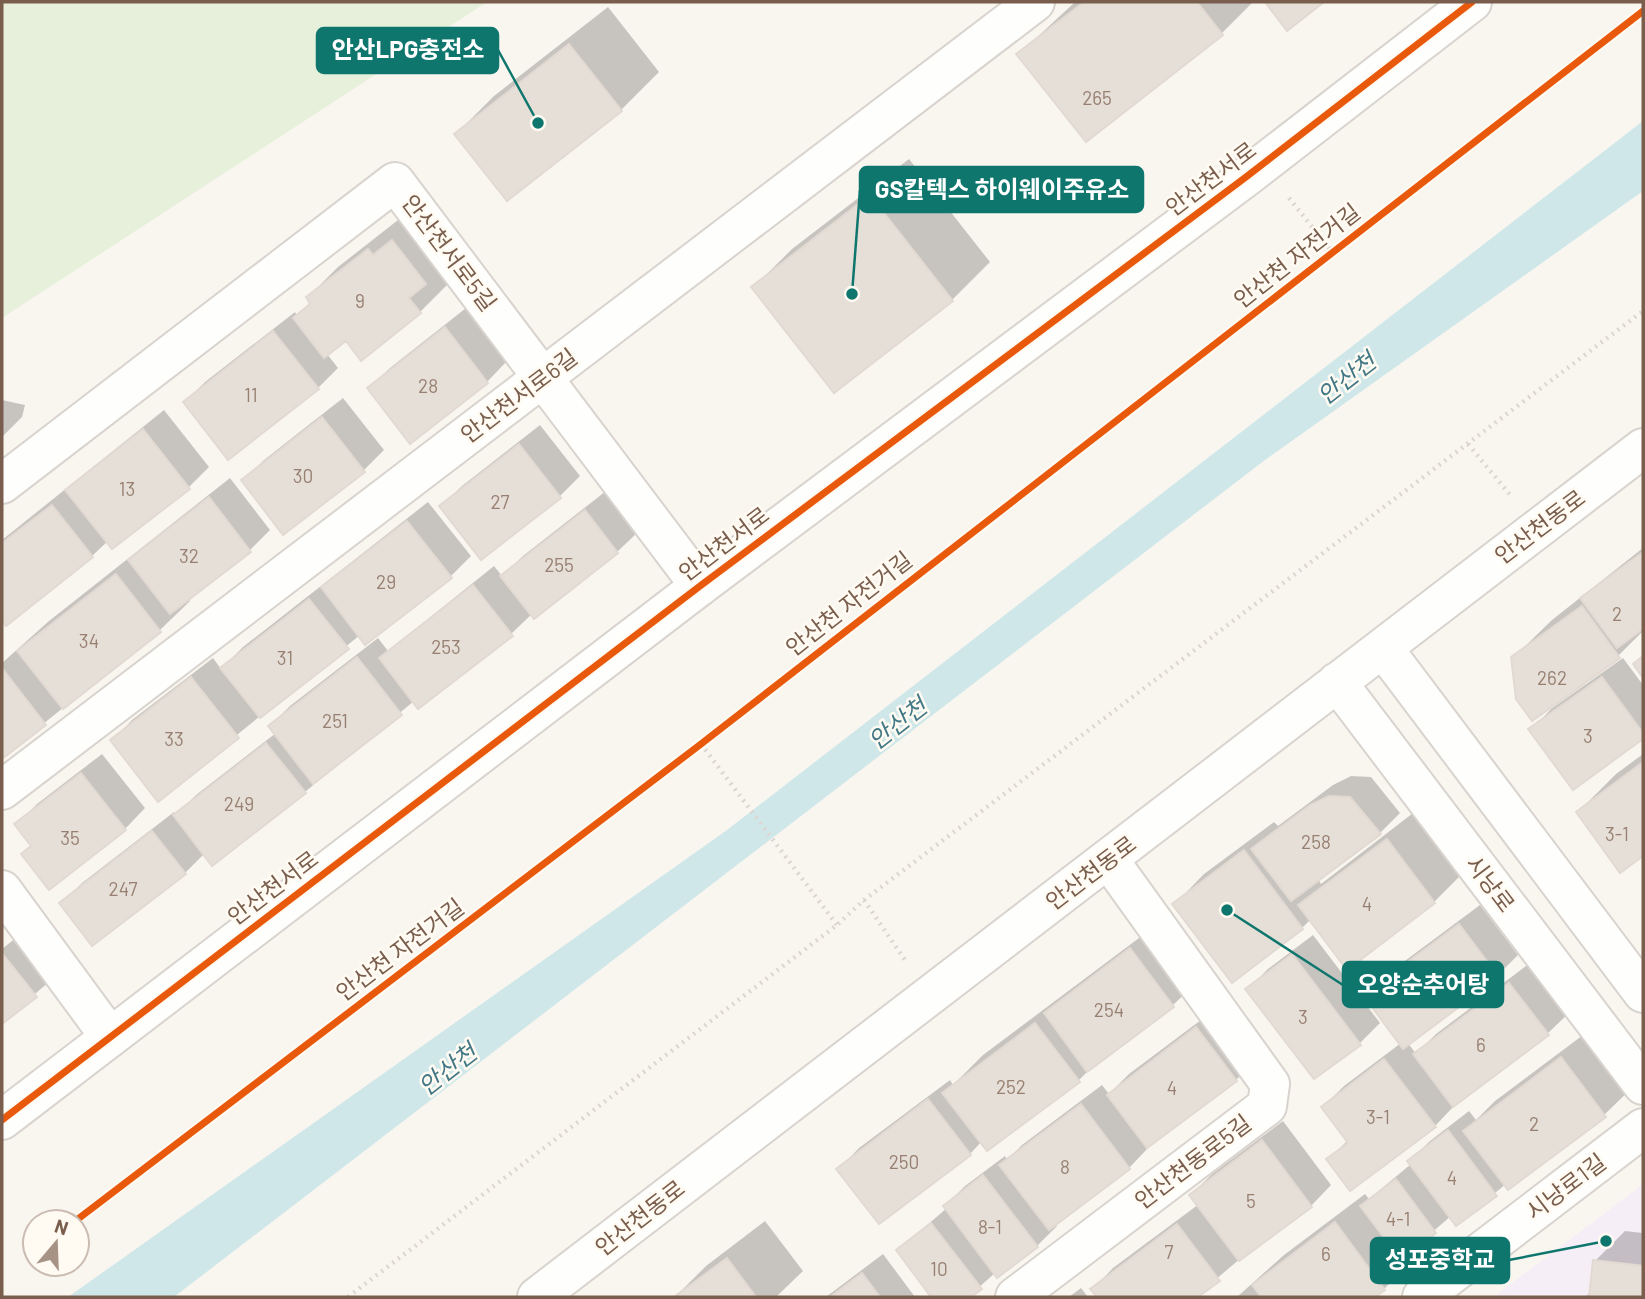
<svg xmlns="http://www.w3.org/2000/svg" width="1645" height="1299" viewBox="0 0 1645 1299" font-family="Barlow,'Noto Sans KR',sans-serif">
	<rect width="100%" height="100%" fill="#f9f6f0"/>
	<!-- education -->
	<path fill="#f6eef6" d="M1643,1184V1297H1493Z"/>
	<!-- green -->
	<path fill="#e6f0db" d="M2,2H487L2,318Z"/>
	<!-- water -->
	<path fill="#d0e7ea" d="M1643,121V191L1265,460L174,1297H68L727,830Z"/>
	<!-- shadow -->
	<path fill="#0003" d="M1075,2H1253L1222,33L1086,139L1019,54Z
		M608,7L659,72L621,110L456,134L494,96Z
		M909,159L990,262L952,300L835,391L754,287L792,249Z
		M423,212L450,282L420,312L347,338L327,354L338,368L318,388L185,402L205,382L295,312L297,316L311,302L308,297L338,267L398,220L403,227Z
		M466,308L507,361L487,382L410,441L369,388L390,368Z
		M343,398L384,450L363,471L243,481L264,460Z
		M2,400L25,405L22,417L2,437Z
		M164,410L209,467L188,488L108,541L92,556L2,620V540Z
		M540,425L580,476L559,497L441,506L462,486Z
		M230,478L270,530L250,550L188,598L190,601L160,630L2,757V663L49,621Z
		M606,491L638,532L617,552L534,617L532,614L511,634L414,701L305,792L205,853L185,873L93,944L61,904L82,883L174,812L176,815L196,795L276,733L270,726L290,706L378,638L388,651L494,566L502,576L523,556Z
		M428,502L471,556L451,576L366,643L360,635L158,799L112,741L132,720L213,658L221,669L243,647Z
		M1643,548V631L1618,656L1513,658L1552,620Z
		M1623,658L1643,685V737L1574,788L1531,730L1551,709Z
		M102,754L145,808L125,829L33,845L17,824L37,804Z
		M1643,754V854L1620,870L1578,812L1616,774Z
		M1351,776L1371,777L1400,813L1380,833L1318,879L1321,884L1417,810L1464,872L1434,902L1347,967L1311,919L1302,928L1175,904L1204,874L1274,822L1278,826L1333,785Z
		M1480,905L1518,955L1498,975L1408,1043L1416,1054L1436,1034L1530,963L1568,1014L1547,1034L1455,1105L1435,1126L1329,1159L1348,1140L1323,1107L1344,1086L1401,1043L1365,996L1386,975Z
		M1151,929L1193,986L1172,1006L1096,1063L1078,1081L982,1141L970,1154L839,1169L859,1148L950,1080L953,1085L983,1055Z
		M22,933L56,976L2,1022V949Z
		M1313,935L1380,1023L1360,1043L1248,989L1268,969Z
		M1217,1008L1256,1060L1236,1080L1148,1145L1149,1147L1129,1168L1055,1223L1057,1226L1037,1246L995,1273L968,1297H933L898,1250L947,1208L945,1206L965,1186L1005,1156L1007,1160L1022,1145L1102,1085L1109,1094L1129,1074Z
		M1591,1029L1634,1086L1604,1115L1506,1184L1457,1224L1451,1216L1409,1252L1414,1259L1384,1289L1373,1297H1237L1284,1255L1365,1194L1369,1199L1411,1164L1409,1161L1430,1141L1469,1111L1476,1120L1495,1101Z
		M1283,1121L1331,1185L1311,1206L1241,1258L1195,1297H1099L1093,1289L1113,1268L1199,1204L1191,1195L1212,1174Z
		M765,1221L803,1271L776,1297H675L706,1266Z
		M1625,1231L1643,1233V1297H1585L1591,1292L1595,1261Z
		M883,1254L915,1297H826Z
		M1081,1288L1088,1297H1069Z"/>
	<!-- building -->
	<path fill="#e6dfd7" stroke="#e2dad2" stroke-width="2" d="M1084,2H1197L1223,35L1086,142L1016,54Z
		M1265,2H1324L1287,31Z
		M569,44L622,111L507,201L454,134Z
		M870,195L953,301L834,393L751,287Z
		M392,240L426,284L409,298L421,313L361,361L346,341L324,358L293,318L310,304L306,297L368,249L373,255Z
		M445,327L488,383L410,444L367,388Z
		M273,331L319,389L228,460L183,402Z
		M322,417L365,472L283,535L241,480Z
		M143,429L190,489L112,549L65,490Z
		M519,444L561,498L481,560L439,506Z
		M209,497L251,552L170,614L128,560Z
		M52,505L93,557L6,626L2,621V543Z
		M585,510L618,553L534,619L500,576Z
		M407,521L452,578L365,645L321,587Z
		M1643,552V629L1617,648L1580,598Z
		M116,574L161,632L63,709L17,651Z
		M473,585L513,636L418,709L379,658Z
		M309,599L349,649L260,718L220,668Z
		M1582,606L1620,658L1532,721L1516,699L1511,657Z
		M1643,656V678L1633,664Z
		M357,657L402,715L313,784L268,726Z
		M2,668L46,725L2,759Z
		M191,677L239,738L158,802L110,740Z
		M1602,677L1643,733V739L1573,790L1528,729Z
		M266,743L306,793L212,866L173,815Z
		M1643,762V856L1620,873L1576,812Z
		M81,773L126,830L49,890L21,854L31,846L14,824Z
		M1329,796L1350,797L1381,834L1291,901L1251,849L1310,805Z
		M152,831L186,874L92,946L59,903Z
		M1387,839L1435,903L1347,970L1298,905Z
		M1244,850L1303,929L1232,983L1172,904Z
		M1459,924L1499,977L1403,1049L1363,995Z
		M1130,948L1174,1007L1087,1072L1044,1013Z
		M2,953L37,997L2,1024Z
		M1292,954L1361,1045L1314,1079L1245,989Z
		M1509,983L1549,1035L1453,1107L1413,1054Z
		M1035,1023L1080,1082L987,1151L942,1093Z
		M1196,1027L1237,1081L1147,1148L1107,1095Z
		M1561,1057L1606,1117L1508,1190L1463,1131Z
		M1384,1059L1436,1127L1350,1191L1326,1159L1348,1143L1321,1107Z
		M928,1099L971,1155L879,1224L836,1169Z
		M1081,1104L1130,1169L1049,1230L999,1165Z
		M1448,1130L1497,1196L1456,1226L1407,1161Z
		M1262,1140L1312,1207L1239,1261L1189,1195Z
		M983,1175L1038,1247L997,1278L943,1206Z
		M1396,1179L1436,1233L1401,1260L1360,1206Z
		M1335,1222L1385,1290L1375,1297H1261L1252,1285Z
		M931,1223L982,1289L971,1297H931L896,1250Z
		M1177,1224L1220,1281L1198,1297H1097L1090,1289Z
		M727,1258L756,1297H674Z
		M1593,1260L1643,1266V1297H1589Z
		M862,1273L880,1297H830Z"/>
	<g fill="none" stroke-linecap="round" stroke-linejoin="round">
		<defs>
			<path id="minor" d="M2,484L395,182L700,586
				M2,790L1035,2
				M2,890L110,1037
				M1015,1297L1267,1106L1270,1084L1109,860
				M1422,1297L1643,1128"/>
			<path id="tertiary" d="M1383,648L1643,993
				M1337,682L1643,1085
				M2,1120L700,586L1246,177L1472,2
				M537,1297L1643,448"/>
		</defs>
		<!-- minor casing -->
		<use href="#minor" stroke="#d9d3ce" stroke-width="42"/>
		<!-- tertiary casing -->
		<use href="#tertiary" stroke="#d9d3ce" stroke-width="42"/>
		<!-- path -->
		<path stroke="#dcd6d0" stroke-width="4.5" stroke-dasharray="2 5" stroke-linecap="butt" d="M1289,198L1333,253
			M1468,444L1511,496
			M701,744L837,925
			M864,900L907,963
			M348,1297L837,925L864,900L1643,311"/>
		<!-- minor -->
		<use href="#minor" stroke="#fefefd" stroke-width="38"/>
		<!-- tertiary -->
		<use href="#tertiary" stroke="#fefefd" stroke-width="38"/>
		<defs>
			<path id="cycleway" d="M2,1120L700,586L1246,177L1472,2
				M74,1222L701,744L1643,11"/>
		</defs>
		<!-- cycleway casing -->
		<use href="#cycleway" stroke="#fffbf3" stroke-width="11"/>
		<!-- cycleway -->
		<use href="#cycleway" stroke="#e8590c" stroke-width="7"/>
	</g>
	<g text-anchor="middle" stroke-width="5" stroke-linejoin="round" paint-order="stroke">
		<!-- number labels -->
		<g font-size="19" fill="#978072">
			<text x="1097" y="105">265</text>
			<text x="360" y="308">9</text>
			<text x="428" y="393">28</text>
			<text x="251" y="402">11</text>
			<text x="303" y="483">30</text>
			<text x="127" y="496">13</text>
			<text x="500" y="509">27</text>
			<text x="189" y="563">32</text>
			<text x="559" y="572">255</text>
			<text x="386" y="589">29</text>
			<text x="1617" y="621">2</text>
			<text x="89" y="648">34</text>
			<text x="446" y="654">253</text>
			<text x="285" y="665">31</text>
			<text x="1552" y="685">262</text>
			<text x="335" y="728">251</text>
			<text x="1588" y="743">3</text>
			<text x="174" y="746">33</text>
			<text x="239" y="811">249</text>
			<text x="1617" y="841">3-1</text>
			<text x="70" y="845">35</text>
			<text x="1316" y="849">258</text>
			<text x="123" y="896">247</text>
			<text x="1367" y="911">4</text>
			<text x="1109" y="1017">254</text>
			<text x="1303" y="1024">3</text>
			<text x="1481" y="1052">6</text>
			<text x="1011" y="1094">252</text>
			<text x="1172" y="1095">4</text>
			<text x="1378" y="1124">3-1</text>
			<text x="1534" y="1131">2</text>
			<text x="904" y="1169">250</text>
			<text x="1065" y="1174">8</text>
			<text x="1452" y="1185">4</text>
			<text x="1251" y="1208">5</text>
			<text x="1398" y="1226">4-1</text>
			<text x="990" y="1234">8-1</text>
			<text x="1169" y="1259">7</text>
			<text x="1326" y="1261">6</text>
			<text x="939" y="1276">10</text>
		</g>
		<!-- street labels -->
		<g font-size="23" fill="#7a5e4d" stroke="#fffbf3">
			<text transform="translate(1211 179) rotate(-37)" y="8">안산천서로</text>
			<text transform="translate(449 253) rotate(53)" y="8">안산천서로5길</text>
			<text transform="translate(1297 256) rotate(-38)" y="8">안산천 자전거길</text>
			<text transform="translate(519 396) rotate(-37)" y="8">안산천서로6길</text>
			<text transform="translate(1540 527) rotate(-37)" y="8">안산천동로</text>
			<text transform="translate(724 544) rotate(-37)" y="8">안산천서로</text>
			<text transform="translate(849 604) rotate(-38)" y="8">안산천 자전거길</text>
			<text transform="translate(1091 873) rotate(-37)" y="8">안산천동로</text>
			<text transform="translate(1490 884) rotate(53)" y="8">시낭로</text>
			<text transform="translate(273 888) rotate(-37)" y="8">안산천서로</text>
			<text transform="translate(400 950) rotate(-37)" y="8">안산천 자전거길</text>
			<text transform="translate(1193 1162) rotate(-37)" y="8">안산천동로5길</text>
			<text transform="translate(1566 1187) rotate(-37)" y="8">시낭로1길</text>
			<text transform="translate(640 1218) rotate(-38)" y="8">안산천동로</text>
		</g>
		<!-- water labels -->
		<g font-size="24" font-style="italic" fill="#437886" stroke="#fffbf3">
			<text transform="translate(1347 379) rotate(-38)" y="8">안산천</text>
			<text transform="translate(898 724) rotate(-38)" y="8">안산천</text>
			<text transform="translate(448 1070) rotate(-38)" y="8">안산천</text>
		</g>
	</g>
	<!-- callouts -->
	<path fill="none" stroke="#0f766e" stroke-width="2.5" d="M538 123L498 50M852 294L860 190M1227 910L1343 985M1606 1241L1509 1260"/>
	<g fill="#0f766e" stroke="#fffbf3" stroke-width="2.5">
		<circle cx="538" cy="123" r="7"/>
		<circle cx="852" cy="294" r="7"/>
		<circle cx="1227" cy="910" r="7"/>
		<circle cx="1606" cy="1241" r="7"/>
	</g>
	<g fill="#0f766e" stroke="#0f766e" stroke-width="2.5">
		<rect x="317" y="28" width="181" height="45" rx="7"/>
		<rect x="860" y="167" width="283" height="45" rx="7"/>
		<rect x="1343" y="962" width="160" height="45" rx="7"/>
		<rect x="1371" y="1238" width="138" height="45" rx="7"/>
	</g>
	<g font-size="24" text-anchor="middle" font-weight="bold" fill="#fff">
		<text x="408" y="58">안산LPG충전소</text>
		<text x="1002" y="198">GS칼텍스 하이웨이주유소</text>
		<text x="1423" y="993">오양순추어탕</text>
		<text x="1440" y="1268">성포중학교</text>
	</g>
	<!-- border -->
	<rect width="1645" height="1299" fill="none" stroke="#7a5e4d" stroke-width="7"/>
	<!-- north arrow -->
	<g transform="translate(56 1243) rotate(19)"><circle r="33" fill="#fffbf3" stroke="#cabcb1" stroke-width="2"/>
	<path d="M0-5L12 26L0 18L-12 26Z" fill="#a69386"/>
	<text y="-10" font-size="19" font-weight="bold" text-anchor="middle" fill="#7a5e4d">N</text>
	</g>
</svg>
